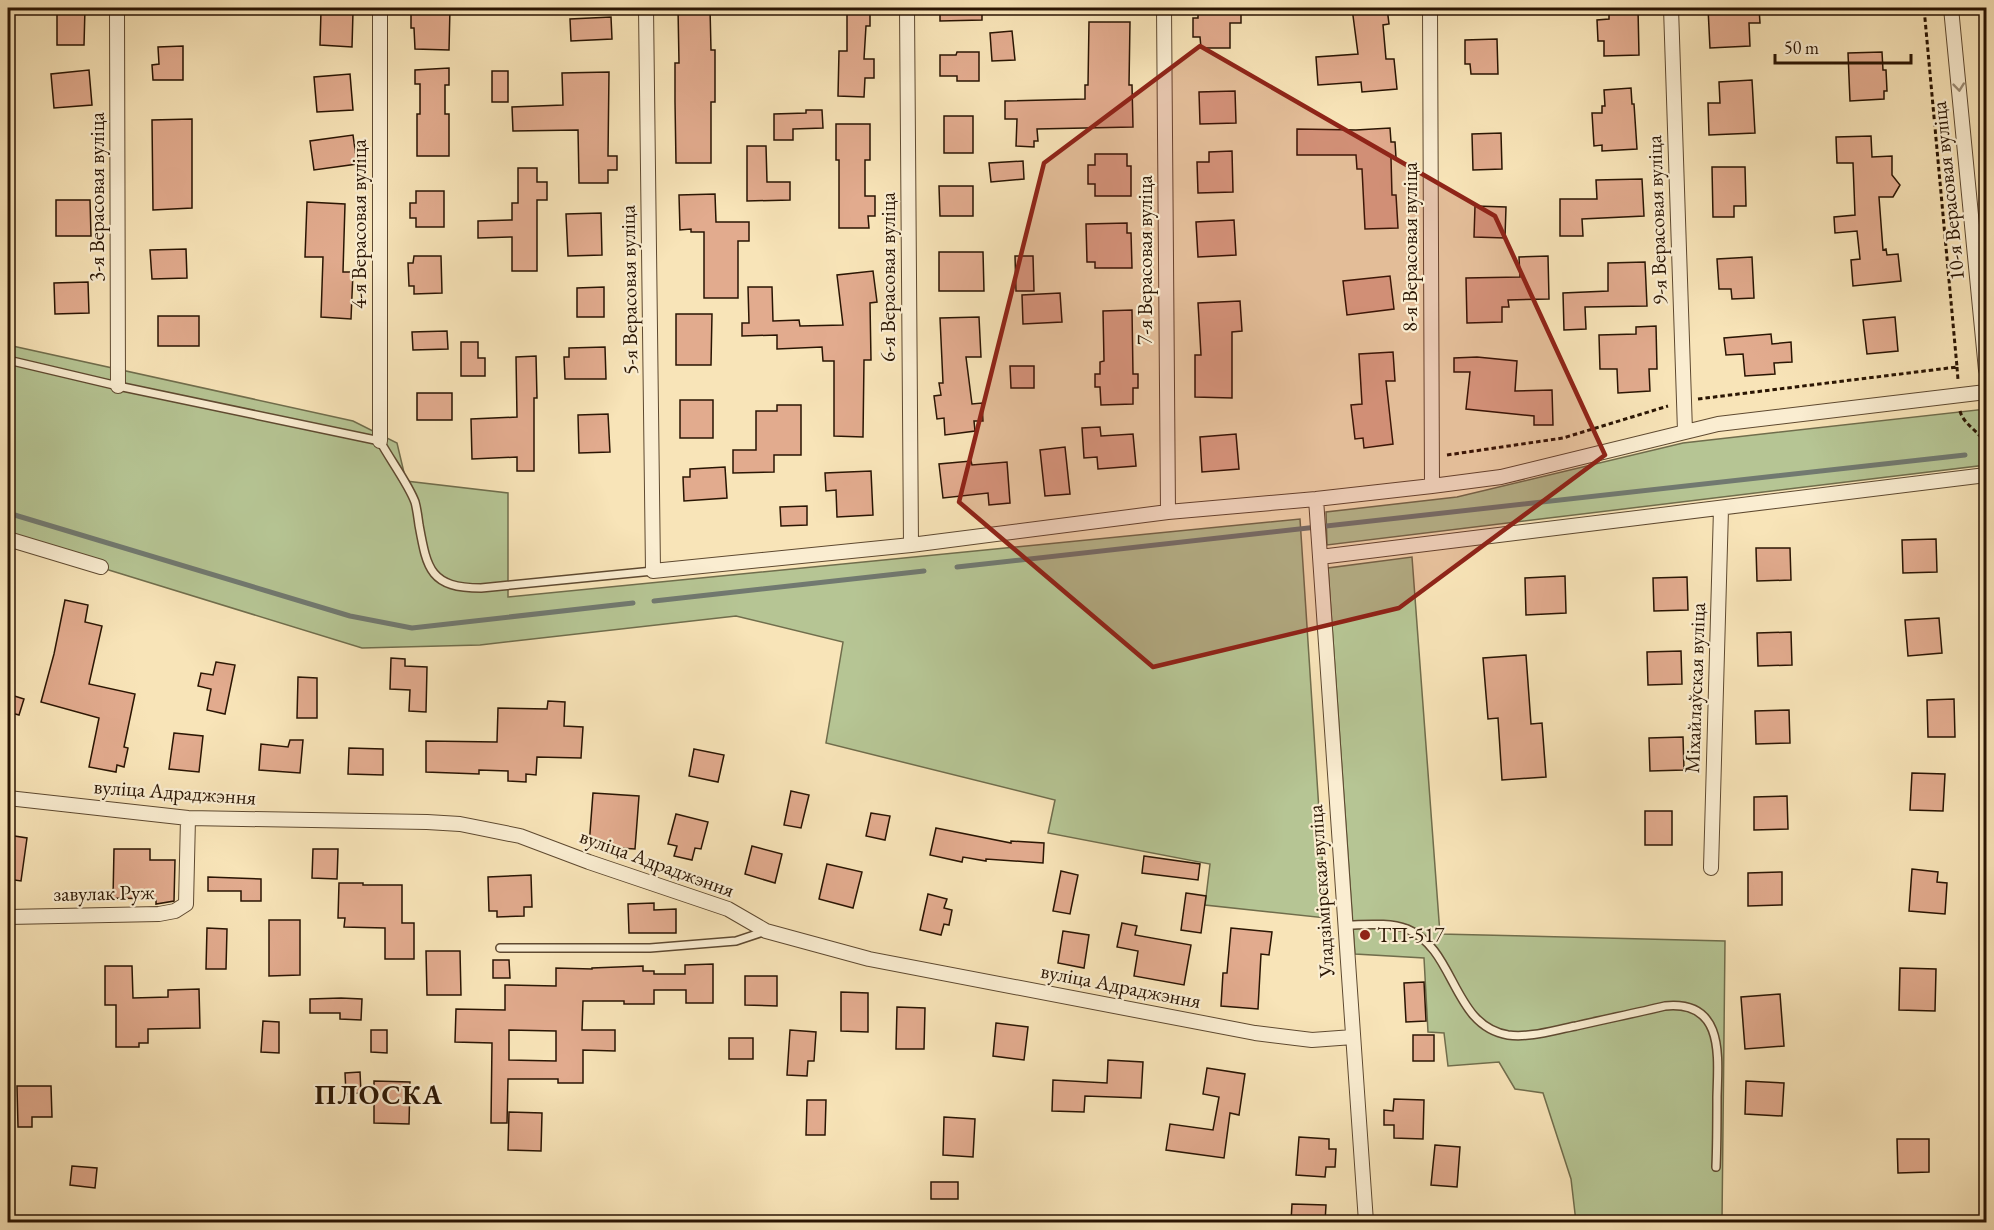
<svg xmlns="http://www.w3.org/2000/svg" width="1994" height="1230" viewBox="0 0 1994 1230" font-family="'EB Garamond',serif">
	<rect width="100%" height="100%" fill="#f8e4b8"/>
	<filter id="stains"><feTurbulence type="fractalNoise" baseFrequency=".00333" numOctaves="4"/><feColorMatrix values="0 0 0 0 .2 0 0 0 0 .09 0 0 0 0 .02 0 0 0 .5 -.17"/></filter>
	<radialGradient id="worn" r=".72"><stop offset=".6" stop-color="#630" stop-opacity="0"/><stop offset="1" stop-color="#630" stop-opacity=".3"/></radialGradient>
	<!-- green -->
	<path fill="#b6c594" stroke="#706d4c" stroke-width="1.5" d="M8,345L353,421L397,443L406,481L508,493V597L1300,519L1326,918L1205,905L1210,864L1048,833L1055,800L826,743L843,642L736,616L480,645L362,648L8,539Z
		M1986,409V465L1327,545L1326,512L1457,497L1683,443Z
		M1412,557L1440,934L1725,941L1722,1222H1576L1571,1179L1543,1093L1515,1089L1499,1062L1448,1066L1444,1033L1428,1032L1424,958L1355,954L1328,568Z"/>
	<g fill="none" stroke-linecap="round" stroke-linejoin="round">
		<!-- stream -->
		<path stroke="#717970" stroke-width="5" d="M8,513L350,616L412,628L633,603
			M957,567L1965,455
			M654,601L924,571"/>
	</g>
	<!-- building -->
	<path fill="#e2ab8e" stroke="#2a1503" stroke-width="1.5" fill-rule="evenodd" d="M57,8H85L84,45H57Z
		M411,8H450L449,50L415,49L414,28H411Z
		M678,8H710L711,50H715V102H711V163H676L675,102V63H679Z
		M847,8H870V26H866L864,59H874V78H865L864,97L838,96L839,51H847Z
		M940,8H982V20L940,21Z
		M1198,8H1241V23H1230V48H1201L1200,37H1193V18H1198Z
		M1352,8H1387L1389,24L1383,25L1386,59H1394L1397,89L1362,92L1361,82L1318,85L1316,57L1358,54Z
		M1708,8H1759L1760,23H1749L1750,46L1710,48Z
		M1638,9L1639,55L1604,56V41H1598L1597,20L1609,19V10Z
		M321,11L353,12L352,47L320,45Z
		M611,17L612,39L571,41L570,19Z
		M1089,22H1130L1129,85H1132L1133,127L1037,129L1038,141H1034V147L1016,146L1017,119H1005V101L1085,99V85H1088Z
		M1012,31L1015,60L992,61L990,33Z
		M1497,39L1498,74H1471L1470,64H1465V40Z
		M183,46V80H153L152,65L159,64L158,47Z
		M957,52H979V81H957V76H940V55H956Z
		M1882,52L1883,70H1886L1887,91H1884V99L1850,101L1848,53Z
		M449,68V85H445V114H449V156H417V114H420V84H415V70Z
		M89,70L92,105L54,108L51,74Z
		M492,71H508V102H492Z
		M609,72L608,156H617V170H608V183H579L578,130L513,131L512,107L563,105L562,73Z
		M350,74L353,110L317,112L314,77Z
		M1752,80L1755,133L1709,135L1708,103H1720L1719,82Z
		M1631,88L1632,104H1634L1637,149L1602,151V145L1594,146L1592,113H1602V106H1605L1604,90Z
		M1235,91L1236,123L1200,124L1199,92Z
		M806,110H822L823,128L793,129V140H774V114L806,113Z
		M944,116H973V153H944Z
		M192,119V208L153,210L152,120Z
		M836,124H870V160H865V196H875V216H868L869,228H839V160H836Z
		M1390,128L1391,142H1395L1396,158H1391L1392,195H1396L1398,228L1365,229L1362,169H1357L1356,155H1297V129L1356,130Z
		M1501,133L1502,169L1473,170L1472,134Z
		M353,135L357,164L314,170L310,141Z
		M1871,136L1872,157L1892,156V175L1900,185L1893,197H1879L1883,250L1886,249L1887,255L1898,254L1901,281L1853,286L1851,260L1860,259L1857,231L1835,233L1834,217L1855,215L1853,163H1837L1836,137Z
		M747,146H766L767,182H790V200L747,201Z
		M1232,151L1233,192L1198,193L1197,162H1209V152Z
		M1095,154H1127V166H1131V196H1095V184H1088V165H1095Z
		M1023,161L1024,179L991,182L989,163Z
		M1712,167H1745L1746,206H1734V217H1713Z
		M518,168H537V182H547V200H537V271H512V237L478,238V221L512,220V203H518Z
		M1642,179L1644,216L1582,219L1583,236H1560V199H1597L1596,180Z
		M939,186H973V216H940Z
		M416,191H444V227H416V218H410V203H416Z
		M715,194L716,222H749V241H738V298H704V232H691V229L680,230L679,195Z
		M56,200H90L91,236H56Z
		M307,202L345,204L343,272H353L351,319L321,317L323,257H305Z
		M1475,206L1506,207L1505,238L1474,237Z
		M601,213L602,255L568,256L566,214Z
		M1234,220L1236,255L1198,257L1196,222Z
		M1127,223V233H1131L1132,268H1095V262H1087L1086,224Z
		M186,249L187,278L152,279L150,250Z
		M939,252H983L984,291H939Z
		M414,256H441L442,293L414,294V286H409L408,263H413Z
		M1015,256H1033L1034,291H1016Z
		M1548,256L1549,299L1508,300L1509,307H1502V322L1467,323L1466,278L1520,277L1519,257Z
		M1752,257L1754,298L1732,299L1731,289H1719L1717,259Z
		M1645,262L1647,306L1585,307L1586,329L1564,330L1563,293L1608,291V263Z
		M873,271L877,302L870,303L871,360H864L863,437L834,436V361H823L822,347L777,349V335L742,336V323H749L748,287H772L773,321L799,320L800,326L843,325L837,275Z
		M1390,276L1394,309L1347,315L1343,281Z
		M88,282L89,313L55,314L54,283Z
		M604,287V317H577V288Z
		M1060,293L1062,322L1023,324L1022,295Z
		M1240,301L1242,331L1232,332V398L1195,397V355H1201L1198,303Z
		M1132,310L1133,374H1138V388H1133V404L1101,405L1100,387H1095V374H1100V362L1104,361L1103,311Z
		M676,314H712L711,365H676Z
		M158,316H199V346H158Z
		M979,317L981,357H966L972,404L982,403L983,421H974L975,431L945,435L944,418L937,419L934,396L941,395L939,383H943L940,318Z
		M1895,317L1898,351L1867,354L1863,320Z
		M1656,326L1657,369H1649L1650,391L1618,393L1617,369H1600L1599,335L1636,334V327Z
		M447,331L448,349L413,350L412,332Z
		M1771,334L1772,344L1791,342L1792,362L1774,363L1775,374L1745,376L1743,354L1726,355L1724,338Z
		M461,342H478V358H485V376H461Z
		M605,347L606,379H565L564,357H569V348Z
		M1393,352L1395,381H1386L1393,444L1364,448L1363,438L1355,439L1351,405L1362,404L1359,354Z
		M536,356L537,398H534V471H517V457L472,459L471,419L517,417L516,357Z
		M1477,357L1517,361L1515,391L1552,390L1553,425H1534V416L1466,409L1470,372H1454V358Z
		M1010,366H1034V388H1011Z
		M417,393H452V420H417Z
		M680,400H713V438H680Z
		M777,405H801V455H774V472L733,473V450H756V411H777Z
		M608,414L610,452L579,453L578,415Z
		M1100,427L1101,436L1133,434L1136,466L1098,469L1097,457L1084,458L1082,428Z
		M1236,434L1239,469L1202,472L1200,437Z
		M1065,447L1070,494L1045,496L1040,450Z
		M971,461L972,465L1007,462L1010,503L989,505L988,493L943,498L939,464Z
		M725,467L727,498L684,501L683,477H690V469Z
		M871,471L873,515L837,517L836,490L826,491L825,473Z
		M807,506V525L781,526L780,507Z
		M1936,539L1937,572L1903,573L1902,540Z
		M1756,548H1790L1791,580L1757,581Z
		M1565,576L1566,613L1526,615L1525,578Z
		M1687,577L1688,610L1654,611L1653,578Z
		M65,600L88,605L85,622L102,626L89,684L135,694L124,747L128,748L124,767L117,765L116,772L89,767L99,718L41,702L54,654Z
		M1939,618L1942,653L1908,656L1905,620Z
		M1791,632L1792,665L1758,666L1757,633Z
		M1681,651L1682,684L1648,685L1647,652Z
		M1526,655L1531,724L1542,723L1546,777L1502,780L1498,718L1488,719L1483,658Z
		M391,658L405,659V666L427,667L426,712L409,711L410,690L390,689Z
		M216,662L235,665L225,714L207,710L211,689L198,686L201,673L213,675Z
		M298,677L317,678V718H297Z
		M8,694L24,699L19,715L8,712Z
		M1954,699L1955,737H1928L1927,700Z
		M548,701L565,702L564,726L583,727L581,758L537,757L536,775L526,774V782L508,781V771L479,770V774L426,772V741L497,742L498,708L547,709Z
		M1789,710L1790,743L1756,744L1755,711Z
		M174,733L203,736L199,772L169,769Z
		M1683,737L1684,770L1650,771L1649,738Z
		M290,740H303L300,773L259,770L261,744L288,747Z
		M349,748L383,749V775L348,774Z
		M694,749L724,755L718,782L689,776Z
		M1912,773L1945,774L1943,811L1910,810Z
		M791,791L809,795L801,828L784,825Z
		M593,793L639,796L635,849L589,846Z
		M1787,796L1788,829L1754,830V797Z
		M1645,811H1672V845H1645Z
		M871,813L890,816L885,840L866,836Z
		M676,814L708,822L701,849L695,848L692,860L674,856L677,846L668,844Z
		M936,828L1011,843V841L1044,843L1043,863L986,859V861L963,857L962,862L930,855Z
		M8,835L27,838L21,881L8,879Z
		M752,846L782,854L775,883L745,874Z
		M114,849H150V860H175L174,901L156,904V899L113,898Z
		M313,849H338L337,879L312,878Z
		M1144,856L1200,864L1198,880L1142,873Z
		M827,864L862,872L853,908L819,899Z
		M1912,869L1938,872L1937,882L1947,883L1945,914L1909,911Z
		M1061,871L1078,875L1070,914L1053,911Z
		M1782,872V905L1748,906V873Z
		M531,875L532,907H524V916L497,917V911H489L488,877Z
		M208,877L261,879V901H241V891H208Z
		M339,883H363V885H402V923H414V959H385V928L344,927L345,918H338Z
		M1186,893L1206,896L1201,933L1181,930Z
		M928,894L947,899L944,908L952,910L949,925L944,924L941,935L920,930Z
		M654,903V910L676,909V933H629L628,904Z
		M269,920H300V975L269,976Z
		M1122,923L1137,926L1135,935L1191,945L1184,985L1134,976L1138,951L1117,947Z
		M207,928L227,929L226,969H206Z
		M1231,928L1272,932L1269,955L1261,954L1258,1009L1221,1006L1223,973H1227Z
		M1063,931L1089,935L1084,968L1058,963Z
		M426,951H460L461,995H427Z
		M493,960H509L510,978H493Z
		M713,964V1003H686V990H654V1004H624V1001H583L582,1030H615V1051L583,1050V1083H558V1079H508L507,1123H491L492,1043L455,1042L456,1009L505,1010V985L556,986V968L592,969V968L643,966V971H654V974H685V965ZM509,1030L556,1031V1061L509,1060Z
		M105,966H132L133,998L168,997V990L199,989L200,1028L148,1029V1043H139V1047H116V1005H105Z
		M1900,968L1936,969L1935,1011L1899,1010Z
		M745,976H777V1006L745,1005Z
		M1424,982L1426,1021L1406,1022L1404,983Z
		M841,992L868,993V1032L841,1031Z
		M1780,994L1784,1046L1745,1049L1741,997Z
		M341,998L362,999L361,1020L340,1019V1013H310V999Z
		M897,1007L925,1008L924,1049H896Z
		M263,1021L279,1022V1053L261,1052Z
		M996,1023L1028,1027L1024,1060L993,1056Z
		M371,1030H387V1053L371,1052Z
		M790,1030L816,1032L814,1061H808L807,1076L787,1075Z
		M1413,1035H1434V1061H1413Z
		M729,1038H753V1059H729Z
		M1108,1060L1143,1062L1141,1098L1085,1096L1084,1112L1052,1111L1053,1080L1107,1083Z
		M1207,1068L1245,1074L1239,1115L1230,1113L1224,1158L1166,1150L1170,1124L1213,1130L1219,1097L1203,1094Z
		M360,1072L361,1093L346,1094L345,1073Z
		M374,1081L410,1082L409,1124L374,1123Z
		M1746,1081L1784,1083L1782,1116L1745,1114Z
		M17,1086H51L52,1117H32V1127H18Z
		M1394,1099L1424,1100L1423,1139L1394,1138V1125H1384V1110L1393,1111Z
		M807,1100H826L825,1135H806Z
		M509,1112L542,1113L541,1151L508,1150Z
		M944,1117L975,1119L973,1157L943,1155Z
		M1299,1137L1329,1139V1149H1336L1335,1167H1326L1325,1177L1296,1175Z
		M1897,1139H1929V1172L1898,1173Z
		M1435,1145L1460,1147L1457,1187L1431,1185Z
		M72,1166L97,1168L95,1188L70,1185Z
		M931,1182H958V1199H931Z
		M1292,1204L1326,1205L1325,1222H1291Z"/>
	<g fill="none" stroke-linecap="round" stroke-linejoin="round">
		<defs>
			<path id="lane" d="M8,360L118,386L380,441C389,458 409,485 415,502C417,509 418,518 419,525C427,569 430,588 481,588L653,571
				M1344,925C1364,925 1388,922 1407,929C1456,949 1452,1026 1508,1035C1530,1038 1554,1030 1576,1026C1606,1019 1636,1013 1665,1006C1725,1000 1718,1057 1717,1097C1717,1121 1717,1144 1716,1167
				M500,948H650L736,941L766,931"/>
			<path id="street" d="M117,8L118,386
				M380,8V441
				M646,8L653,571L911,545L1168,512L1316,499L1432,486L1501,477L1718,424L1986,392
				M907,8L911,545
				M1164,8L1168,512
				M1430,8L1432,486
				M1671,8L1685,431
				M1951,8L1986,370
				M1316,499L1366,1222
				M8,539L101,567
				M1320,557L1986,475
				M8,798L188,818L427,822L460,824L520,836L589,862L728,909L766,931L869,959L1255,1033L1312,1040L1353,1037
				M1711,868L1721,509
				M8,917L159,914L175,911L186,904L188,818"/>
		</defs>
		<!-- lane casing -->
		<use href="#lane" stroke="#5e4930" stroke-width="10"/>
		<!-- street casing -->
		<use href="#street" stroke="#5e4930" stroke-width="16"/>
		<!-- path -->
		<path stroke="#2a1503" stroke-width="3" stroke-dasharray="4.5 3" stroke-linecap="butt" d="M1957,367L1958,380
			M1698,399L1957,367L1924,8
			M1960,411C1964,426 1982,432 1986,447
			M1447,455L1563,438L1668,406"/>
		<!-- lane -->
		<use href="#lane" stroke="#faedd1" stroke-width="7"/>
		<!-- street -->
		<use href="#street" stroke="#faedd1" stroke-width="14"/>
	</g>
	<!-- one-way arrows -->
	<defs><path id="oneway-chevron" d="M-2-3.5L2.5 0L-2 3.5" fill="none" stroke-width="1.6" stroke-linecap="round" stroke-linejoin="round" transform="scale(1.5)"/></defs>
	<use stroke="#9c8c74" href="#oneway-chevron" transform="translate(1959 87) rotate(84)"/>
	<!-- marked area -->
	<path fill="#8f2418" fill-opacity="0.2" stroke="#8f2418" stroke-width="4.5" stroke-linejoin="round" d="M1200,46L1495,216L1605,455L1399,608L1153,667L959,502L1044,163Z"/>
	<!-- markers -->
	<circle fill="#8f2418" stroke="#faedd1" stroke-width="2" cx="1365" cy="935" r="6"/>
	<g text-anchor="middle" stroke-width="4.5" stroke-linejoin="round" paint-order="stroke">
		<!-- street labels -->
		<g font-size="21" fill="#2a1503" stroke="#faedd1">
			<text transform="translate(1948 191) rotate(-96)" y="7">10-я Верасовая вуліца</text>
			<text transform="translate(97 197) rotate(-90)" y="7">3-я Верасовая вуліца</text>
			<text transform="translate(1657 220) rotate(-92)" y="7">9-я Верасовая вуліца</text>
			<text transform="translate(359 224) rotate(-90)" y="7">4-я Верасовая вуліца</text>
			<text transform="translate(1410 247) rotate(-90)" y="7">8-я Верасовая вуліца</text>
			<text transform="translate(1145 260) rotate(-90)" y="7">7-я Верасовая вуліца</text>
			<text transform="translate(888 277) rotate(-90)" y="7">6-я Верасовая вуліца</text>
			<text transform="translate(629 290) rotate(-91)" y="7">5-я Верасовая вуліца</text>
			<text transform="translate(1695 688) rotate(-88)" y="7">Міхайлаўская вуліца</text>
			<text transform="translate(175 792) rotate(4)" y="7">вуліца Адраджэння</text>
			<text transform="translate(657 863) rotate(20)" y="7">вуліца Адраджэння</text>
			<text transform="translate(1321 891) rotate(-94)" y="7">Уладзімірская вуліца</text>
			<text transform="translate(104 893) rotate(-1)" y="7">завулак Руж</text>
			<text transform="translate(1121 986) rotate(11)" y="7">вуліца Адраджэння</text>
		</g>
		<!-- poi labels -->
		<g font-size="21" fill="#2a1503" stroke="#faedd1" text-anchor="start">
			<text x="1377" y="942">ТП-517</text>
		</g>
		<!-- district labels -->
		<g font-size="27" font-weight="bold" letter-spacing="1.5" fill="#2a1503" stroke="#faedd1">
			<text x="379" y="1104">ПЛОСКА</text>
		</g>
	</g>
	<!-- margin -->
	<rect width="1994" height="1230" fill="none" stroke="#f8e4b8" stroke-width="30"/>
	<rect x="9" y="9" width="1976" height="1212" fill="none" stroke="#2a1503" stroke-width="3"/>
	<rect x="15" y="15" width="1964" height="1200" fill="none" stroke="#2a1503" stroke-width="1.5"/>
	<!-- scale -->
	<path d="M1775 54v9h136v-9" fill="none" stroke="#2a1503" stroke-width="3"/>
	<text x="1784" y="54" font-size="18" fill="#2a1503" stroke="#faedd1" stroke-width="4.5" paint-order="stroke">50 m</text>
	<rect width="100%" height="100%" filter="url(#stains)"/>
	<rect width="100%" height="100%" fill="url(#worn)"/>
</svg>
